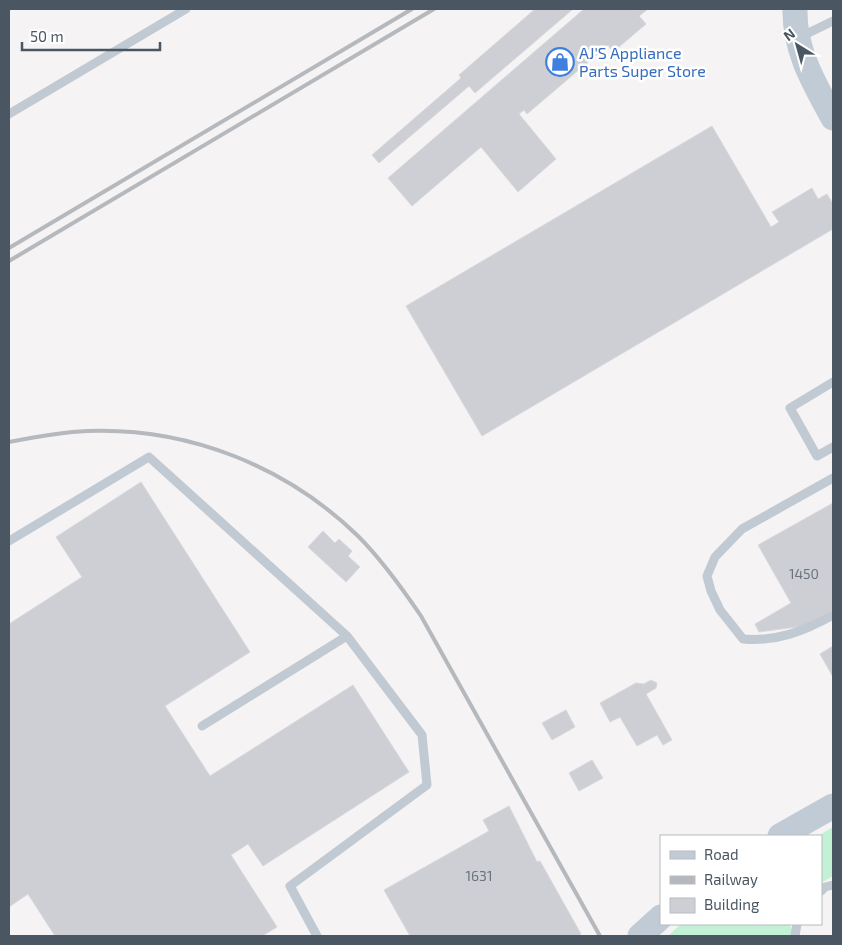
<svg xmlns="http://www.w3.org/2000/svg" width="842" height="945" viewBox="0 0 842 945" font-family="'Exo 2',sans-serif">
	<rect width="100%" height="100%" fill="#f5f3f3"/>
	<!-- green -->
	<path fill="#c3f1d5" d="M833,827V876L821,883V836H818Z
		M681,924H789L795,933L794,936H668Z"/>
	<!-- building -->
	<path fill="#cdcfd5" stroke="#d7d9de" d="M535,9H573L475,93L469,86L379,163L372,155L461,78L459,75Z
		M584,9H648L639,16L646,24L613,52L608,45L527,114L524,110L519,114L556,159L518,192L481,147L412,206L388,178Z
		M712,126L771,227L779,222L772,212L812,188L818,199L827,194L833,204V229L482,436L406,306Z
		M141,482L250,652L165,706L210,776L353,685L409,772L263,866L248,844L231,855L277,927L262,936H55L28,894L9,907V624L82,577L56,537Z
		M833,503V610L804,626L759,632L755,624L791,603L758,545Z
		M323,531L335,543L339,539L352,551L348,556L360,567L346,582L308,547Z
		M833,646V677L820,654Z
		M651,680L657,683L656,688L646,694L672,740L663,745L657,735L637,746L620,717L610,722L600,703L636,683L644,684Z
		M566,710L575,727L552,740L542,723Z
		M592,760L603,778L579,791L569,773Z
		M509,806L537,862L540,861L581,934L578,936H410L384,890L489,831L483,820Z"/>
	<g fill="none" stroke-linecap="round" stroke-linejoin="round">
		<!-- lane -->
		<path stroke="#c1cad2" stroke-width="9" d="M800,37L833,21
			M9,114L186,9
			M833,382L790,408L817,456L833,447
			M833,478L742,529L715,557L707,576L711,591L720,610L743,639C777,642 804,631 833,615
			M9,541L149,457L347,636L422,735L427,785L290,886L317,936
			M202,726L347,636
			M821,891L825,887L833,885
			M795,936L797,924"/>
		<!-- secondary -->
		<path stroke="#c1cbd6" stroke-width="25" d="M795,9C794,50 814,83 833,118
			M780,836L833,806
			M640,936L661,917"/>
		<!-- rail -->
		<path stroke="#b5b8bd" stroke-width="4" d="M9,248L412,9
			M9,261L434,9
			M9,442C35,437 61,432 87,431C188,427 286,466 358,536C382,560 402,588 421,616L600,936"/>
	</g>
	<!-- icons -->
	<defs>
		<symbol id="shop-ring" viewBox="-11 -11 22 22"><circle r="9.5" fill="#fff" stroke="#3f7fe0" stroke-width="1.5"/><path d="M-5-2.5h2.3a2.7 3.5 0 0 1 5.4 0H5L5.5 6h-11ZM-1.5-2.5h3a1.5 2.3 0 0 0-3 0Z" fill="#3f7fe0"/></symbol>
	</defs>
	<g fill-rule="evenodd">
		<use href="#shop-ring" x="544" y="46" width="32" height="32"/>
	</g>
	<g text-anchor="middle" stroke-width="5" stroke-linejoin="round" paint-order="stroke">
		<!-- number labels -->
		<g font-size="14" fill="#6b747e">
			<text x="804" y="579">1450</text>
			<text x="479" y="881">1631</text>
		</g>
		<!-- shop labels -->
		<g font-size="16" fill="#366cbe" stroke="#fff" text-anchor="start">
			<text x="579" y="59">AJ'S Appliance<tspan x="579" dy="18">Parts Super Store</tspan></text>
		</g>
	</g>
	<!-- border -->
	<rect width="842" height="945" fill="none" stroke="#4a5661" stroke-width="20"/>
	<!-- legend -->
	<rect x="660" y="835" width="162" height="90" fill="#ffffff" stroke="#b7bbc0"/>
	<rect x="670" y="851" width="25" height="8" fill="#c1cbd6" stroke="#b7bbc0"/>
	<text x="704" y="860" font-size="15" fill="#4a5661">Road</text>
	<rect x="670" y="876" width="25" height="8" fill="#b5b8bd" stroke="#b7bbc0"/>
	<text x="704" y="885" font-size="15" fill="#4a5661">Railway</text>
	<rect x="670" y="898" width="25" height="15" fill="#cdcfd5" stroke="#b7bbc0"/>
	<text x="704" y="910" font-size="15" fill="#4a5661">Building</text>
	<!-- north arrow -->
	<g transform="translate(797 45) rotate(323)" stroke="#ffffff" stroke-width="4" paint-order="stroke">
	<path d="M0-4L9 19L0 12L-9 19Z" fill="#4a5661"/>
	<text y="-8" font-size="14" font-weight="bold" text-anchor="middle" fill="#4a5661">N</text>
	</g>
	<!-- scale -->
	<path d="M22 42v8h138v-8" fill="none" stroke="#4a5661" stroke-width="2.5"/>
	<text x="30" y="42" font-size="15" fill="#4a5661" stroke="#ffffff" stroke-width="4" paint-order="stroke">50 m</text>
</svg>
